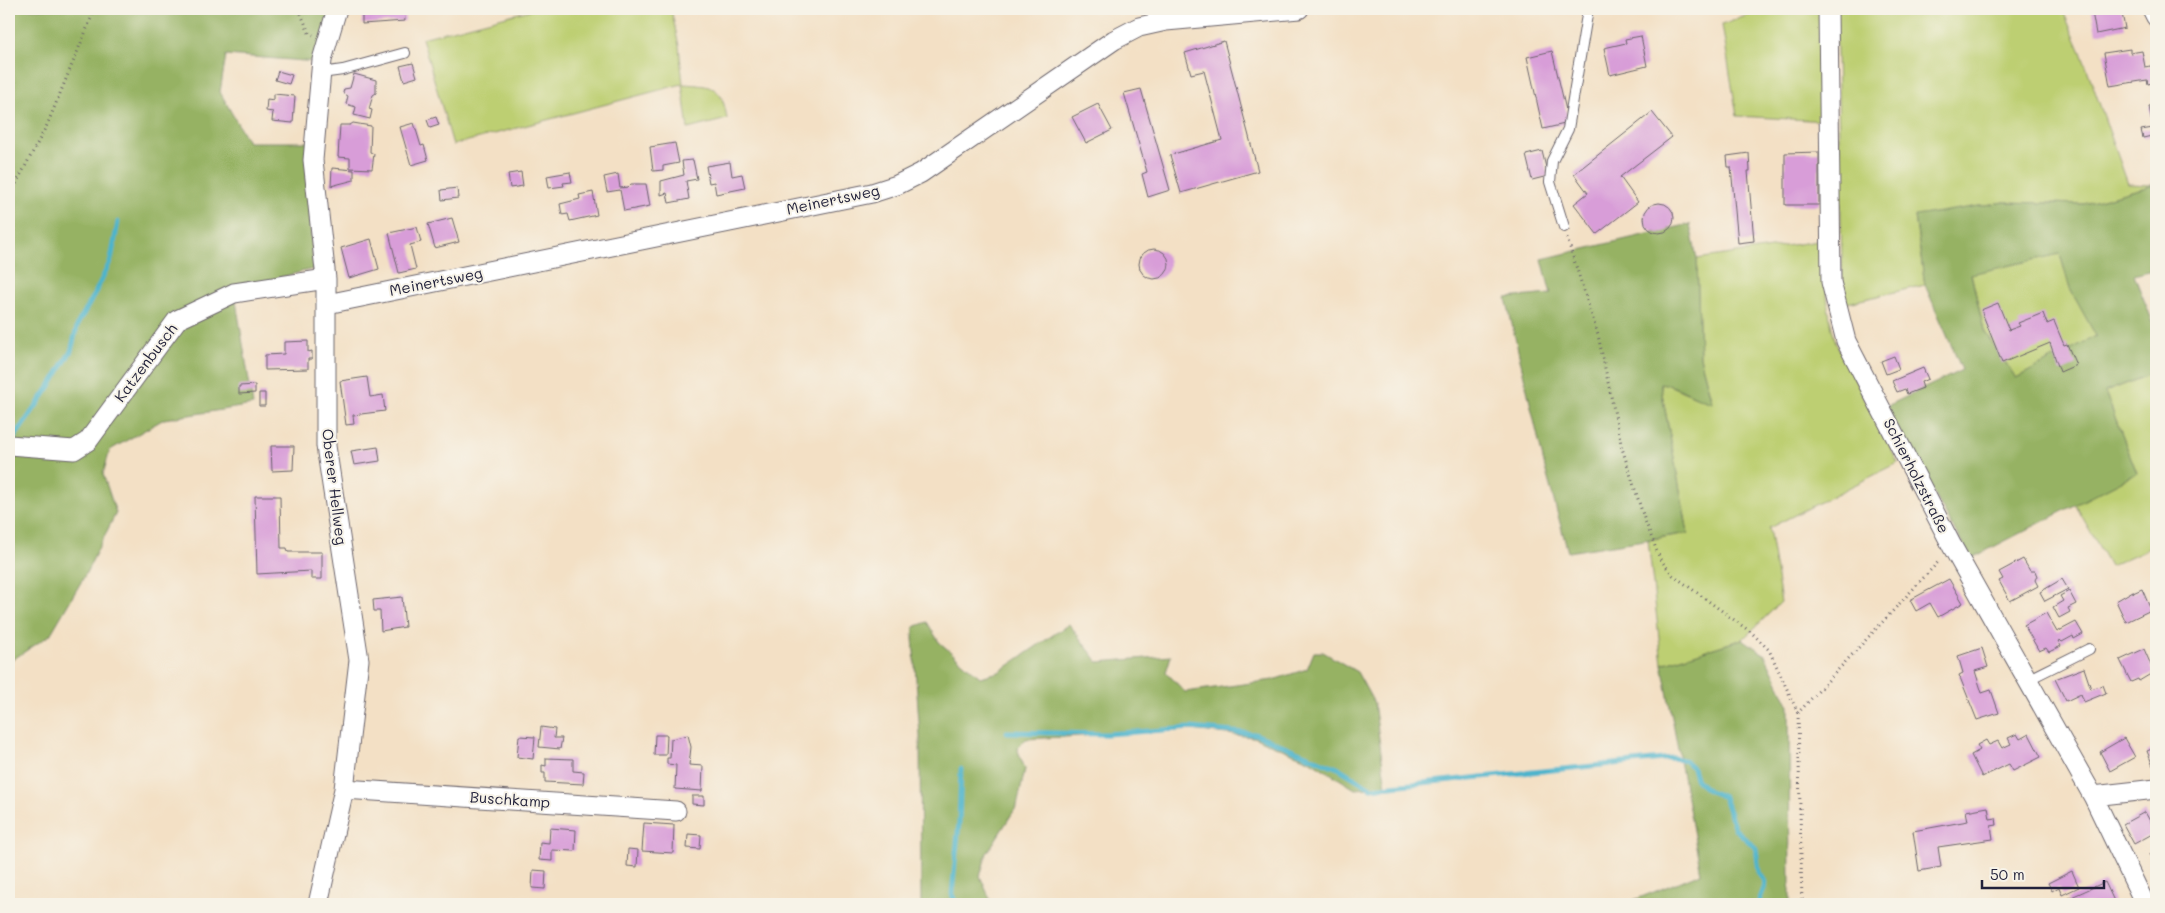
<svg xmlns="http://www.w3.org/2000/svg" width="2165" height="913" viewBox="0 0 2165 913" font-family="Mali,sans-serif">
	<rect width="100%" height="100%" fill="#f7f3e8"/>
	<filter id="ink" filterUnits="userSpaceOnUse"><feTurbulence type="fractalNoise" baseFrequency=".02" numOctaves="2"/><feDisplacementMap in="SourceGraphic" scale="10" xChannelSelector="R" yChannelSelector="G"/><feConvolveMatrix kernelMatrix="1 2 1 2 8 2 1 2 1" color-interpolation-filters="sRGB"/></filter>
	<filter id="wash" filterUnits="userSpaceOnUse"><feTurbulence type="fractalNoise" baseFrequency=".0096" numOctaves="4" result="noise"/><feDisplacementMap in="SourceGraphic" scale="20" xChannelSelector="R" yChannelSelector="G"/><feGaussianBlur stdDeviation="1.12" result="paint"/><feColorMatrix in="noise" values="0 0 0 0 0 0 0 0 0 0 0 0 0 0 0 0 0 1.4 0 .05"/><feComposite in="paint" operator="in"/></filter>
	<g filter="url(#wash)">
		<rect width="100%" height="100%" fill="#f3e0c5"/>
		<!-- green -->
		<path fill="#bdcf72" stroke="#707856" d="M534,9H671L679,46L683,84C713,86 722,85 727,119L688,129L682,84L453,145L422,38Z
			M1764,9H1825L1827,121L1737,116L1722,25Z
			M1836,9H2062L2081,52L2128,184L2154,185L2084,204L2004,202L1915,217L1925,285L1843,304Z
			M1825,240C1826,275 1825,309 1836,343L1898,463L1769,528L1781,602L1743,639L1662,664L1648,540L1688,533L1660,382C1678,388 1694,398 1712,402L1700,357L1697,259Z
			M2060,253L2070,289L2097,336L2016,378L1984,331L1971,273Z
			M2156,372V545L2110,566L2075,504L2137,473L2105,392Z"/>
		<!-- forest -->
		<path fill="#96b264" stroke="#5c6a50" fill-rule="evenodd" d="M9,9H332L317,62L226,55L220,92L248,142H308L307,165L313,269L234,289L253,405L164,419L110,450L103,474L116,513L84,577L50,635L9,662Z
			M2154,185L2156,190V269L2134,275L2156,330V372L2105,392L2137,473L1972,558L1958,536L1885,407L1962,370L1925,285L1915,216L2004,202L2084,204ZM2060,254L2070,289L2096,336L2016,378L1984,331L1971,274Z
			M1690,224L1697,259L1700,357L1712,403C1694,398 1678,386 1660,383L1688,533L1568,552L1545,468L1506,298L1551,294L1542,259Z
			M927,622L939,642L980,677L999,672L1069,624L1098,662L1171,656L1166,672L1185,692L1273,680L1307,669L1314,652H1323L1357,672L1374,703L1386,787L1355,789L1309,760L1253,737L1191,730L1026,739L1017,748L1025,769L1017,806L987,853L980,876L992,904H921L920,736L913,637L914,627Z
			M1743,639L1765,655L1789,706L1790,904H1624L1701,873L1662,664Z"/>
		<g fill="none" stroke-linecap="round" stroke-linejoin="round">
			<!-- stream -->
			<path stroke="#4eb4cc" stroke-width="5" d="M14,438L52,383L71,351L78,323L92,299L111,260L118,222
				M1007,732L1106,734L1191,728L1255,734L1340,769L1371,788L1673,758L1684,760L1693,768L1697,781L1709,791L1724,797L1735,829L1756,848L1759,872L1766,883L1758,904
				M956,904L952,894L959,823L961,769"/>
		</g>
		<g id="blocks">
			<!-- building -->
			<path fill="#d89dd8" d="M362,9H404L405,21L362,24Z
				M2094,9H2121L2125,28L2096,34L2092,12Z
				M1641,36L1647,66L1610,75L1604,48L1626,43L1625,39Z
				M1224,41L1258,171L1181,193L1170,155L1222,140L1204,71L1191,74L1185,53Z
				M2130,49V53L2142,51L2145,67L2156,65V82L2148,84L2147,80L2110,86L2104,53Z
				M1552,51L1569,123L1543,129L1527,57Z
				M413,63L417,77L404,81L400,66Z
				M278,71L292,75L289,84L275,80Z
				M354,74L376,80V93L373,95L369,109L372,110L370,119L354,115L356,107L346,104L348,96L343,93L344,89L350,88Z
				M1141,89L1170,190L1148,197L1142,174L1147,172L1124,93Z
				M274,94L295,96L293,123L272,121L273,112L266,111L267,99L274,100Z
				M1098,104L1112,130L1086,143L1072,117Z
				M2156,105V135L2143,138L2141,130L2153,128L2149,106Z
				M1652,112L1672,137L1620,177L1638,202L1597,234L1574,204L1588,193L1574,174Z
				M436,117L439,125L430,128L427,120Z
				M353,123L371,126L370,152L374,154L372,169L350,168V158L338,157L340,125H350Z
				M414,123L421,146L424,145L428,160L411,165L400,127Z
				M675,143L679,163L663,166V170L653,171L650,147Z
				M1542,151L1548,176L1532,180L1526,155Z
				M1819,152V205H1785V153Z
				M1749,153L1750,171H1748L1754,241L1738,243L1731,167H1728L1727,156Z
				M693,160L697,179L686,181L689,199L669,203L667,193L661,195V181L684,175L682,161Z
				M730,162L732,176L742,174L745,188L716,194L714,182L709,183L706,166Z
				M332,168L354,170V180L331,186Z
				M521,172L523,186L510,188L508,174Z
				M570,172L572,182L563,183L564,186L549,188L547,176Z
				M618,174L620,188L628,187L631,184H646L650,206L624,211L620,190L607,192L604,177Z
				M457,188L458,198L442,200L441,190Z
				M593,192L597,215L570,221L568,214L562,215L560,204L580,199L579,195Z
				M1644 218a15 15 0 1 1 30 0a15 15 0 1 1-30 0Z
				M452,218L459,242L435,248L428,224Z
				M417,227L421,242L410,245L416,269L399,273L389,233Z
				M371,239L379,269L349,278L341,248Z
				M1139 264a15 15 0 1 1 30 0a15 15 0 1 1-30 0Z
				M1998,303L2009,330L2020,326L2018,323L2043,313L2047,324L2054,321L2064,345L2067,344L2076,365L2060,372L2050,343L2002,363L1981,310Z
				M308,341V352L312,351V359H308V369L265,370V355L284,354V342Z
				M1894,356L1899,369L1886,374L1881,361Z
				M1923,368L1928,379L1921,382L1923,388L1907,394L1905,389L1897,392L1892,381Z
				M367,377L370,397L383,395L385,411L353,415L354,424L346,425L340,381Z
				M255,385V393L239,394V386Z
				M259,393H265V406H259Z
				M271,446H294L293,470L272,471Z
				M378,447L380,461L354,465L351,451Z
				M255,496H280L281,548H287L288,552H322V579H311V571L257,574Z
				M2023,559L2030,571H2035L2037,576L2035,580L2038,586L2010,601L1999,581L2003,579L1999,572Z
				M1949,579L1963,603L1938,617L1930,603L1916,611L1910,600Z
				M2062,579L2068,589L2045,601L2040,592Z
				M2142,589L2151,610L2126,622L2116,601L2133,591V593Z
				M2069,591L2076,604L2068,608L2070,612L2059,618L2053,607L2063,601L2060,596Z
				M402,597L405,627L381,631L380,611H374L373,600Z
				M2046,613L2057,632L2076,622L2083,634L2074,639L2073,636L2062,642L2060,640L2058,641L2061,646L2049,652L2046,648L2039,651L2024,625Z
				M1982,648L1988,667L1975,671L1982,693L1991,690L1999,713L1977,720L1959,675L1963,673L1958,656Z
				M2144,649L2154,672L2139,681L2138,679L2131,682L2120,660Z
				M2084,668L2091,689L2103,685L2106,693L2084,702L2081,694L2066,701L2055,679Z
				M541,727L555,729L554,738H562L560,749L539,747Z
				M2017,734L2020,739L2029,734L2041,757L2013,771L2009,764L1982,777L1971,755L1980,750L1977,745L1986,740L1989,745L1998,741L2002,748L2011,744L2008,738Z
				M655,735H667L666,755H654Z
				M688,735L691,747L689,765L703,766L702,791L675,789L676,765L667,764V758H670L671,739Z
				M519,736L535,737L533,759L517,757Z
				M2124,738L2135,757L2110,771L2100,752Z
				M2154,748L2156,765L2153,766L2147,751Z
				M546,758L573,759V771L584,772L583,784L545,782V773H542V765L546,766Z
				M692,796H704V805L692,804Z
				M1988,807L1990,819L1996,818L1997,825L1991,826L1993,839L1938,847L1941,867L1919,871L1913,831L1968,821L1966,811Z
				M2145,812L2156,832L2134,844L2123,824Z
				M644,823L674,825L673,853L642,851Z
				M550,828L576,830L575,851L552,850V861L539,860L540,842L549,843Z
				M688,834L701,835L700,849L687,848Z
				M628,849L638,850L637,867L627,866Z
				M2156,852V865L2155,866L2150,854Z
				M533,870L546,871L545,889L532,888Z
				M2072,871L2079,887L2062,895L2059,887L2052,891L2048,883Z
				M2105,882L2114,901L2108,904H2069L2067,899Z"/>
		</g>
	</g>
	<g filter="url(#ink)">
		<use href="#blocks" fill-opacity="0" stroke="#6b646b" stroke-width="1"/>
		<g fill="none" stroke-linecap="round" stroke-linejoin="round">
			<defs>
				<path id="service" d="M321,73L343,70L405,53
					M1564,227L1550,182L1552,161L1568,129L1588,9
					M2027,680L2089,649"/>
				<path id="minor" d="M1828,9L1831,282L1846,341L1952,546L2093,796L2145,904
					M2152,9L2156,17
					M327,304L872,193L897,185L921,173L1114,40L1139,27L1166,21L1299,9
					M9,445L74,450L88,441L177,320L234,293L326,279
					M344,789L676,811
					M2093,796L2156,789
					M318,904L344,789L359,660L326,446V279L313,160L322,60L337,9"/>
			</defs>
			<!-- service casing -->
			<use href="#service" stroke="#6b646b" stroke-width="12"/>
			<!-- minor casing -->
			<use href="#minor" stroke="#6b646b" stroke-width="21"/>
			<!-- path -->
			<path stroke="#6b646b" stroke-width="3" stroke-dasharray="1 4" stroke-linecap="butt" d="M299,9L309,33L313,35
				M9,197L47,125L95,9
				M1567,238L1598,335L1622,448L1644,518L1660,559L1673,575L1752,633L1769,650L1798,713
				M1802,904L1798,713L1940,560"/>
			<!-- service -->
			<use href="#service" stroke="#fff" stroke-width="10"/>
			<!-- minor -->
			<use href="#minor" stroke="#fff" stroke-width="19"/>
		</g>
	</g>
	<g text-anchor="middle" stroke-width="4" stroke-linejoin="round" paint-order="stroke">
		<!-- street labels -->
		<g font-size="15" fill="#22223b" stroke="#f7f3e8">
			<text transform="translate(833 200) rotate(-12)" y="5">Meinertsweg</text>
			<text transform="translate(436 282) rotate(-11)" y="5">Meinertsweg</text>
			<text transform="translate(146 363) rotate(-53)" y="5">Katzenbusch</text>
			<text transform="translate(1916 476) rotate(63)" y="5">Schierholzstraße</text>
			<text transform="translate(334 487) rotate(83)" y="5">Oberer Hellweg</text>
			<text transform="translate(510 800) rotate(4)" y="5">Buschkamp</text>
		</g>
	</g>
	<!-- margin -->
	<rect width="2165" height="913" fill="none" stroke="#f7f3e8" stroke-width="30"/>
	<!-- scale -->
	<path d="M1982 880v8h122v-8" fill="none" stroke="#22223b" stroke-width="2.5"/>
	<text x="1990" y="880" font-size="15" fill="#22223b" stroke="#f7f3e8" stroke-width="4" paint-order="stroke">50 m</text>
</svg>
